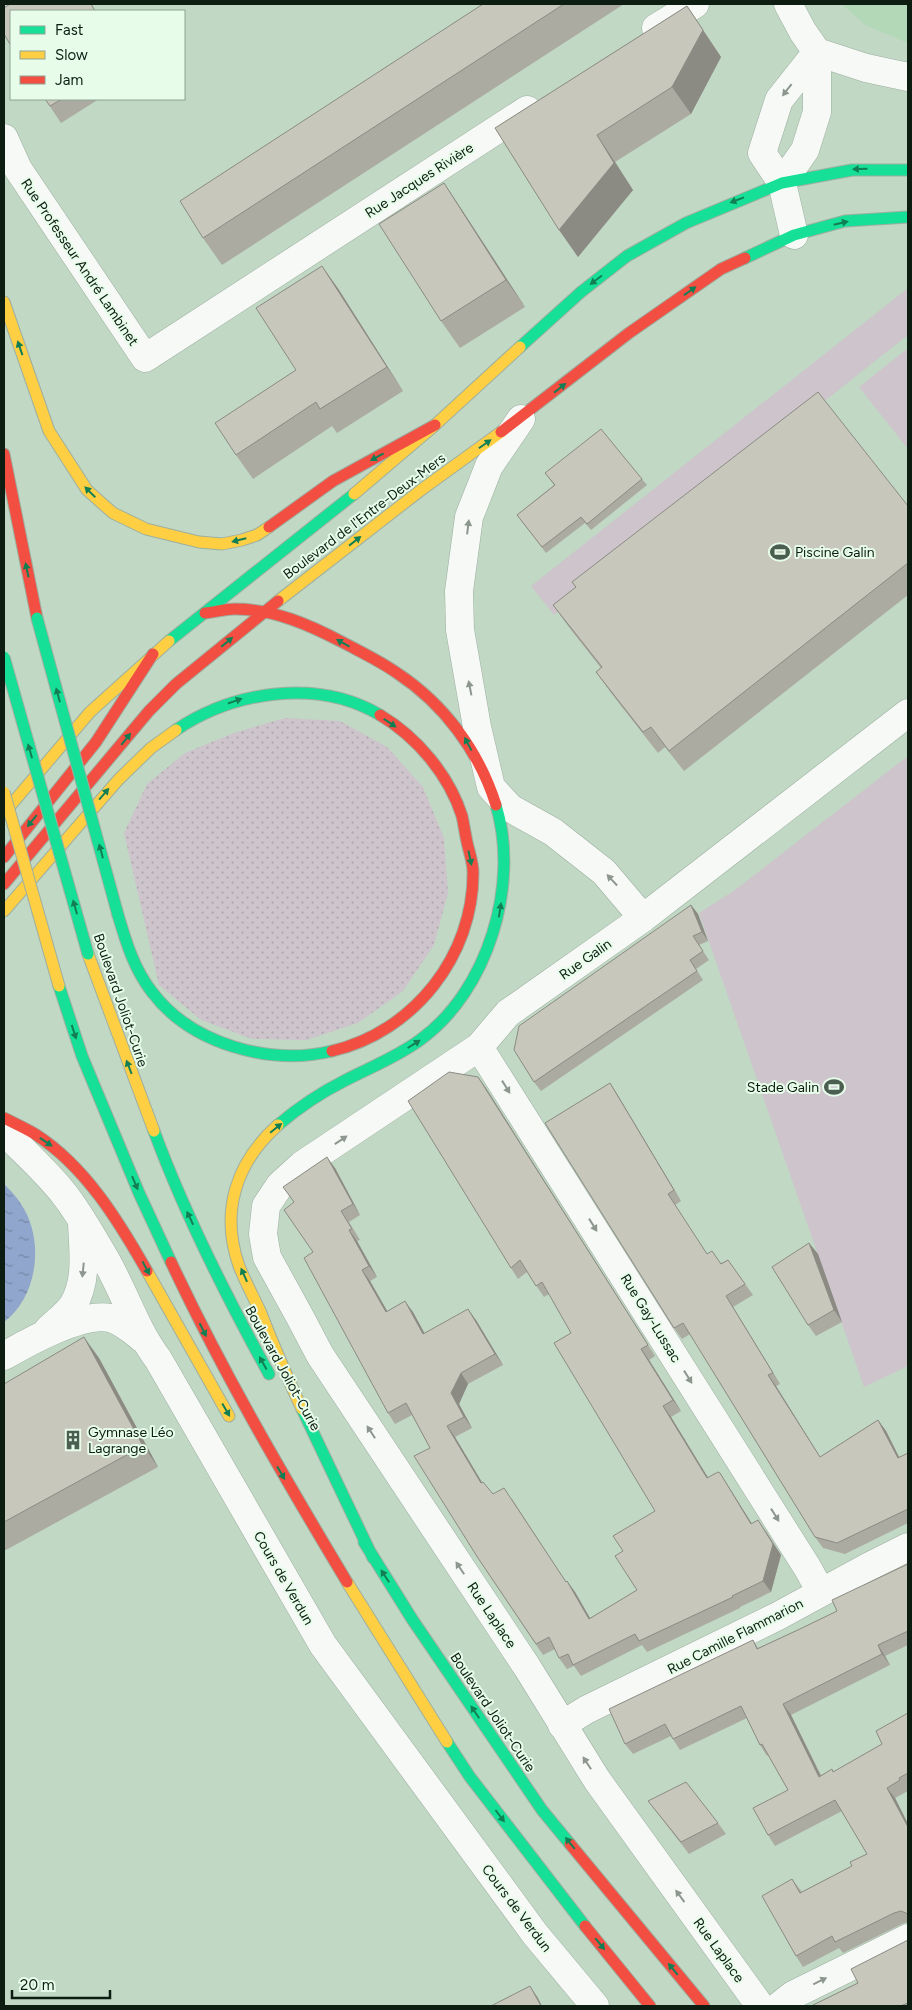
<svg xmlns="http://www.w3.org/2000/svg" width="912" height="2010" viewBox="0 0 912 2010" font-family="Figtree,sans-serif">
	<defs>
		<pattern id="grass-dots" width="8" height="8" patternUnits="userSpaceOnUse" patternTransform="scale(1.25)"><rect width="8" height="8" fill="#cdc4cc"/><path d="M2 2h.1M6 6h.1" fill="none" stroke="#afa8ae" stroke-width="1.8" stroke-linecap="round"/></pattern>
		<pattern id="water-ripples" width="26" height="14" patternUnits="userSpaceOnUse" patternTransform="scale(1.25)"><rect width="26" height="14" fill="#91a6cc"/><path d="M2 4q2-2 4 0t4 0M15 11q2-2 4 0t4 0" fill="none" stroke="#7587a4"/></pattern>
	</defs>
	<rect width="100%" height="100%" fill="#c1d8c4"/>
	<!-- built -->
	<path fill="#b2d8b8" d="M842,4H908V43L865,25Z"/>
	<!-- grass -->
	<path fill="url(#grass-dots)" d="M285,718L340,721L387,747L423,787L444,838L448,893L434,945L403,991L358,1023L307,1040L252,1039L201,1020L159,985L124,833L147,784L185,753L234,733Z"/>
	<!-- garden -->
	<path fill="#cdc4cc" d="M908,288V335L554,615L531,586Z
		M908,348V449L859,387Z
		M908,756V1366L864,1387L699,913L735,890Z"/>
	<!-- water -->
	<path fill="url(#water-ripples)" d="M4,1184C10,1190 17,1197 21,1204C45,1239 38,1297 4,1322Z"/>
	<g fill="none" stroke-linecap="round" stroke-linejoin="round">
		<defs>
			<path id="street" d="M788,4L803,32L817,52
				M656,28L695,4
				M817,52L866,68L908,77
				M4,138L18,169L145,358L527,110
				M782,183L805,150L817,112V52
				M794,235L782,183L762,153L779,100L817,52
				M521,419L489,466L469,517L459,591L460,630L477,727L491,787L510,808L553,832L604,872L643,918
				M479,1047L807,1567L821,1592
				M4,1131C24,1152 46,1171 64,1194C79,1213 91,1235 103,1255C124,1290 134,1327 158,1359L323,1645L535,1934L595,2006
				M48,1330C56,1322 67,1314 73,1305C88,1281 83,1249 82,1223
				M4,1356C28,1342 82,1312 110,1318C122,1321 133,1331 143,1339
				M562,1725L586,1710L778,1616L868,1567L908,1547
				M760,2006L597,1780L527,1667L320,1355L300,1317L267,1257L263,1234L266,1206L280,1185L302,1165L479,1047L508,1013L643,918L908,713
				M779,2006L793,1995L908,1938"/>
			<path id="fast" d="M745,258L794,235L845,221L908,217
				M520,347L581,292L627,256L686,223L782,183L852,170H908
				M169,641L354,494
				M176,730C234,691 318,678 380,715
				M118,915C126,942 134,969 152,992C191,1044 270,1066 332,1051
				M59,986L82,1056L139,1193L171,1262
				M278,1125C298,1108 320,1093 344,1081C369,1068 397,1057 420,1040C488,991 520,884 496,805
				M154,1131C185,1215 226,1296 269,1374
				M302,1409L373,1558
				M364,1542L412,1619L542,1810L570,1844
				M447,1742L470,1777L585,1926"/>
			<path id="slow" d="M4,302L49,431L87,490L113,513L146,529L199,542L222,544L242,540L257,535L269,527
				M354,494L435,425L520,347
				M278,601L421,490L501,432
				M4,813L90,712L169,641
				M4,911L119,779L151,748L176,730
				M88,954L154,1131
				M278,1125C236,1162 220,1212 239,1266C245,1281 253,1296 260,1311C273,1344 287,1377 302,1409
				M147,1271L229,1416
				M347,1582L447,1742"/>
			<path id="jam" d="M501,432L629,333L721,269L745,258
				M4,454L37,618
				M269,527L333,481L435,425
				M205,613C215,612 225,609 235,609C274,609 310,625 344,643C361,652 380,661 397,673C444,704 479,751 496,805
				M4,857L96,742L153,654
				M4,884L149,711L176,684L278,601
				M332,1051C414,1032 474,955 473,872C473,862 469,852 467,842C465,833 464,825 462,816C449,775 417,737 380,715
				M4,1118C14,1123 25,1128 35,1134C85,1166 118,1220 147,1271
				M171,1262C223,1373 284,1477 347,1582
				M570,1844L704,2006
				M585,1926L650,2006"/>
		</defs>
		<!-- street casing -->
		<use href="#street" stroke="#9dafa0" stroke-width="29"/>
		<!-- fast casing -->
		<use href="#fast" stroke="#9dafa0" stroke-width="13"/>
		<!-- slow casing -->
		<use href="#slow" stroke="#9dafa0" stroke-width="13"/>
		<!-- jam casing -->
		<use href="#jam" stroke="#9dafa0" stroke-width="13"/>
		<!-- street -->
		<use href="#street" stroke="#f6f9f6" stroke-width="28"/>
		<!-- fast -->
		<use href="#fast" stroke="#16e098" stroke-width="11"/>
		<!-- slow -->
		<use href="#slow" stroke="#ffcf43" stroke-width="11"/>
		<!-- jam -->
		<use href="#jam" stroke="#f24e42" stroke-width="11"/>
		<defs>
			<path id="fast-bridge" d="M37,618L118,915
				M4,657L88,954"/>
			<path id="slow-bridge" d="M4,792L59,986"/>
		</defs>
		<!-- fast-bridge casing -->
		<use href="#fast-bridge" stroke="#9dafa0" stroke-width="13" stroke-linecap="butt"/>
		<!-- slow-bridge casing -->
		<use href="#slow-bridge" stroke="#9dafa0" stroke-width="13" stroke-linecap="butt"/>
		<!-- fast-bridge -->
		<use href="#fast-bridge" stroke="#16e098" stroke-width="11"/>
		<!-- slow-bridge -->
		<use href="#slow-bridge" stroke="#ffcf43" stroke-width="11"/>
	</g>
	<!-- wall -->
	<path fill="#ababa2" d="M483,4H624L222,265L203,238Z
		M687,6L721,57L691,114L615,162L633,190L578,257L495,128Z
		M45,99H99L61,123Z
		M444,183L462,210L525,307L460,348L441,321Z
		M322,266L339,290L403,391L337,433L332,426L253,479L236,455L296,370Z
		M545,473L642,479L647,485L591,530L585,523L546,553L517,515L554,485Z
		M908,506V595L684,771L665,747L658,753L611,693L596,672L601,668L568,626L553,605L576,588L572,582Z
		M691,905L698,914L708,941L699,945L709,960L696,969L703,980L541,1091L534,1082Z
		M478,1077L655,1356L649,1360L681,1411L671,1417L708,1478L720,1473L752,1524L766,1531L781,1555L771,1592L740,1607V1608L647,1652L642,1645L581,1676L574,1666L567,1669L559,1658L555,1649L543,1655L478,1558L430,1448L412,1415L395,1424L388,1413L313,1252L294,1202L335,1168L360,1215L349,1222L360,1240L357,1241L377,1277L370,1281L387,1311L413,1312L424,1334L476,1320L503,1365L468,1384L459,1404L472,1428L455,1437L482,1483L493,1494L512,1499L566,1582L567,1581L575,1592L590,1619L637,1590L623,1551L655,1511L571,1333L549,1294L544,1297L527,1272L518,1279L511,1268Z
		M610,1083L617,1094L681,1201L675,1205L707,1254L721,1263L728,1260L753,1295L733,1307L780,1384L776,1386L820,1457L878,1420L886,1431L899,1457L908,1453V1523L845,1554L823,1548L815,1537L690,1334L682,1339L674,1328Z
		M809,1243L818,1254L842,1322L816,1336L808,1325Z
		M99,1358L158,1467L4,1551V1384Z
		M908,1564V1645L885,1656L890,1665L791,1715L821,1775L834,1772L882,1744L908,1713V1788L907,1789L908,1791L895,1798L908,1824V1922L902,1924L843,1953L839,1948L803,1967L796,1956L792,1879L802,1892L852,1866L867,1854L842,1811L775,1846L768,1835L788,1790L768,1755L767,1756L760,1745L747,1718L680,1750L671,1736L633,1754L625,1744L753,1640L758,1648L802,1628L837,1611Z
		M648,1801L718,1823L726,1834L689,1854Z
		M908,1940V2006H811L858,1983Z"/>
	<!-- shaded-wall -->
	<path fill="#8b8b84" d="M687,6L721,57L691,114L672,87Z
		M597,135L615,162L633,190L578,257L559,230Z
		M444,183L462,210L525,307L506,280Z
		M322,266L339,290L403,391L387,367Z
		M691,905L698,914L708,941L702,932Z
		M478,1077L486,1088L655,1356L648,1345Z
		M610,1083L617,1094L681,1201L674,1190Z
		M327,1157L335,1168L360,1215L353,1204Z
		M349,1230L357,1241L377,1277L369,1266Z
		M809,1243L818,1254L842,1322L834,1310Z
		M362,1270L370,1281L394,1323L386,1312Z
		M726,1296L733,1307L780,1384L773,1373Z
		M405,1301L413,1312L431,1345L423,1334Z
		M468,1309L476,1320L503,1365L495,1354Z
		M84,1337L99,1358L158,1467L143,1446Z
		M641,1349L649,1360L681,1411L673,1400Z
		M461,1373L468,1384L459,1404L472,1428L464,1417L451,1393Z
		M768,1375L776,1386L827,1468L820,1457Z
		M663,1406L671,1417L715,1489L707,1478Z
		M878,1420L886,1431L905,1469L898,1458Z
		M447,1426L455,1437L489,1494L481,1483Z
		M720,1473L727,1484L759,1535L751,1524Z
		M758,1520L781,1555L771,1592L763,1581Z
		M567,1581L575,1592L597,1630L589,1619Z
		M878,1645L885,1656L890,1665L882,1654Z
		M783,1704L791,1715L826,1787L819,1777Z
		M887,1788L895,1798L908,1824V1827Z
		M530,1986L538,1998L542,2006H541Z"/>
	<!-- building -->
	<path fill="#c7c7bc" stroke="#8b8b84" d="M10,4H91L95,11H11V46L4,34V8Z
		M483,4H564L203,238L180,201Z
		M687,6L703,30L672,87L597,135L614,163L559,230L495,128Z
		M45,99H62L50,106Z
		M444,183L506,280L441,321L379,224Z
		M322,266L387,367L320,409L316,402L236,455L215,423L296,370L256,308Z
		M818,392L908,506V563L669,751L651,727L643,732L596,672L602,667L553,605L576,587L572,582Z
		M601,429L642,479L587,524L581,517L542,547L517,515L555,485L545,473Z
		M691,905L702,932L693,936L703,951L690,960L697,971L534,1082L514,1050L519,1026Z
		M449,1072L478,1077L648,1345L641,1349L673,1400L663,1406L707,1478L718,1472L720,1473L751,1524L758,1520L773,1544L763,1581L732,1596L733,1597L639,1641L635,1634L573,1665L568,1654L559,1658L549,1637L536,1644L478,1558L414,1456L430,1448L406,1403L388,1413L304,1258L313,1252L284,1210L294,1202L283,1187L327,1157L353,1204L341,1211L352,1229L349,1230L369,1266L362,1270L386,1312L405,1301L423,1334L468,1309L495,1354L461,1373L451,1393L464,1417L447,1426L481,1483L483,1482L493,1494L504,1488L566,1582L567,1581L589,1619L637,1590L615,1556L623,1551L613,1536L655,1511L554,1343L571,1333L542,1282L536,1286L520,1260L511,1268L408,1101Z
		M610,1083L674,1190L668,1194L707,1254L712,1251L721,1264L728,1260L745,1284L726,1296L773,1373L768,1375L820,1457L878,1420L898,1458L908,1453V1509L837,1543L815,1537L683,1323L674,1328L545,1123Z
		M809,1243L834,1310L808,1325L772,1267Z
		M84,1337L143,1446L4,1522V1384Z
		M908,1564V1631L878,1645L882,1654L783,1704L819,1777L832,1769L833,1772L882,1744L876,1731L908,1713V1773L899,1778L900,1780L887,1788L908,1827V1914L901,1911L894,1913L835,1942L832,1936L796,1956L762,1896L792,1879L800,1893L852,1866L850,1862L867,1854L835,1800L768,1835L753,1808L788,1790L762,1744L760,1745L741,1706L673,1739L665,1724L625,1744L609,1709L753,1640L757,1649L802,1628L837,1611L832,1600Z
		M686,1782L718,1823L681,1842L648,1801Z
		M908,1940V2003L900,2006H811L858,1983L851,1969Z
		M530,1986L541,2006H491Z"/>
	<!-- one-way arrows -->
	<defs><path id="oneway-solid" d="M-6-.8H1V-3.2L6.5 0L1 3.2V.8H-6Z" transform="scale(1.25)"/></defs>
	<g fill="#8d968f">
		<use href="#oneway-solid" transform="translate(787 90) rotate(128)"/>
		<use href="#oneway-solid" transform="translate(468 527) rotate(-83)"/>
		<use href="#oneway-solid" transform="translate(470 688) rotate(-101)"/>
		<use href="#oneway-solid" transform="translate(612 880) rotate(-133)"/>
		<use href="#oneway-solid" transform="translate(506 1087) rotate(58)"/>
		<use href="#oneway-solid" transform="translate(341 1140) rotate(-34)"/>
		<use href="#oneway-solid" transform="translate(593 1225) rotate(58)"/>
		<use href="#oneway-solid" transform="translate(83 1270) rotate(96)"/>
		<use href="#oneway-solid" transform="translate(688 1377) rotate(58)"/>
		<use href="#oneway-solid" transform="translate(371 1432) rotate(-123)"/>
		<use href="#oneway-solid" transform="translate(775 1515) rotate(58)"/>
		<use href="#oneway-solid" transform="translate(460 1568) rotate(-124)"/>
		<use href="#oneway-solid" transform="translate(587 1763) rotate(-123)"/>
		<use href="#oneway-solid" transform="translate(680 1896) rotate(-126)"/>
		<use href="#oneway-solid" transform="translate(820 1981) rotate(-26)"/>
	</g>
	<g fill="#127e54">
		<use href="#oneway-solid" transform="translate(860 169) rotate(178)"/>
		<use href="#oneway-solid" transform="translate(737 200) rotate(159)"/>
		<use href="#oneway-solid" transform="translate(841 223) rotate(-13)"/>
		<use href="#oneway-solid" transform="translate(596 280) rotate(143)"/>
		<use href="#oneway-solid" transform="translate(690 291) rotate(-35)"/>
		<use href="#oneway-solid" transform="translate(20 348) rotate(-109)"/>
		<use href="#oneway-solid" transform="translate(560 388) rotate(-38)"/>
		<use href="#oneway-solid" transform="translate(485 444) rotate(-35)"/>
		<use href="#oneway-solid" transform="translate(377 457) rotate(151)"/>
		<use href="#oneway-solid" transform="translate(90 492) rotate(-135)"/>
		<use href="#oneway-solid" transform="translate(239 540) rotate(166)"/>
		<use href="#oneway-solid" transform="translate(355 541) rotate(-38)"/>
		<use href="#oneway-solid" transform="translate(27 570) rotate(-102)"/>
		<use href="#oneway-solid" transform="translate(227 642) rotate(-40)"/>
		<use href="#oneway-solid" transform="translate(343 643) rotate(-151)"/>
		<use href="#oneway-solid" transform="translate(58 695) rotate(-105)"/>
		<use href="#oneway-solid" transform="translate(235 701) rotate(-19)"/>
		<use href="#oneway-solid" transform="translate(390 723) rotate(34)"/>
		<use href="#oneway-solid" transform="translate(126 739) rotate(-51)"/>
		<use href="#oneway-solid" transform="translate(468 744) rotate(-118)"/>
		<use href="#oneway-solid" transform="translate(30 751) rotate(-106)"/>
		<use href="#oneway-solid" transform="translate(104 794) rotate(-49)"/>
		<use href="#oneway-solid" transform="translate(32 821) rotate(129)"/>
		<use href="#oneway-solid" transform="translate(101 851) rotate(-105)"/>
		<use href="#oneway-solid" transform="translate(470 858) rotate(78)"/>
		<use href="#oneway-solid" transform="translate(75 907) rotate(-106)"/>
		<use href="#oneway-solid" transform="translate(500 910) rotate(-81)"/>
		<use href="#oneway-solid" transform="translate(74 1032) rotate(72)"/>
		<use href="#oneway-solid" transform="translate(414 1044) rotate(-32)"/>
		<use href="#oneway-solid" transform="translate(129 1067) rotate(-111)"/>
		<use href="#oneway-solid" transform="translate(276 1128) rotate(-39)"/>
		<use href="#oneway-solid" transform="translate(46 1142) rotate(34)"/>
		<use href="#oneway-solid" transform="translate(135 1183) rotate(67)"/>
		<use href="#oneway-solid" transform="translate(190 1218) rotate(-115)"/>
		<use href="#oneway-solid" transform="translate(146 1268) rotate(62)"/>
		<use href="#oneway-solid" transform="translate(244 1275) rotate(-114)"/>
		<use href="#oneway-solid" transform="translate(203 1330) rotate(63)"/>
		<use href="#oneway-solid" transform="translate(263 1363) rotate(-119)"/>
		<use href="#oneway-solid" transform="translate(226 1410) rotate(60)"/>
		<use href="#oneway-solid" transform="translate(281 1473) rotate(59)"/>
		<use href="#oneway-solid" transform="translate(385 1576) rotate(-123)"/>
		<use href="#oneway-solid" transform="translate(475 1712) rotate(-124)"/>
		<use href="#oneway-solid" transform="translate(500 1816) rotate(53)"/>
		<use href="#oneway-solid" transform="translate(570 1843) rotate(-129)"/>
		<use href="#oneway-solid" transform="translate(600 1944) rotate(51)"/>
		<use href="#oneway-solid" transform="translate(673 1969) rotate(-129)"/>
	</g>
	<!-- icons -->
	<defs>
		<symbol id="stadium-bare" viewBox="-9 -9 18 18"><path d="M0-5a6.5 5 0 1 0 0 10a6.5 5 0 1 0 0-10ZM-3.5-1.8h7v3.6h-7Z" fill="#4c5e50" stroke="#e7fdea" stroke-width="2.5" paint-order="stroke"/></symbol>
		<symbol id="building-bare" viewBox="-9 -9 18 18"><path d="M-4-6H4V6H1V3H-1V6H-4ZM-2.5-4.3h1.7v1.8h-1.7ZM.8-4.3h1.7v1.8H.8ZM-2.5-1h1.7V.8h-1.7ZM.8-1h1.7V.8H.8Z" fill="#4c5e50" stroke="#e7fdea" stroke-width="2.5" paint-order="stroke"/></symbol>
	</defs>
	<g fill-rule="evenodd">
		<use href="#stadium-bare" x="766" y="538" width="28" height="28"/>
		<use href="#stadium-bare" x="820" y="1073" width="28" height="28"/>
		<use href="#building-bare" x="59" y="1426" width="28" height="28"/>
	</g>
	<g text-anchor="middle" stroke-width="4" stroke-linejoin="round" paint-order="stroke">
		<!-- street labels -->
		<g font-size="14" fill="#0d1d11" stroke="#e7fdea">
			<text transform="translate(419 180) rotate(-33)" y="5">Rue Jacques Rivière</text>
			<text transform="translate(80 262) rotate(56)" y="5">Rue Professeur André Lambinet</text>
			<text transform="translate(364 516) rotate(-37)" y="5">Boulevard de l'Entre-Deux-Mers</text>
			<text transform="translate(585 959) rotate(-35)" y="5">Rue Galin</text>
			<text transform="translate(121 1000) rotate(71)" y="5">Boulevard Joliot-Curie</text>
			<text transform="translate(651 1318) rotate(58)" y="5">Rue Gay-Lussac</text>
			<text transform="translate(283 1368) rotate(61)" y="5">Boulevard Joliot-Curie</text>
			<text transform="translate(284 1578) rotate(60)" y="5">Cours de Verdun</text>
			<text transform="translate(492 1615) rotate(56)" y="5">Rue Laplace</text>
			<text transform="translate(735 1636) rotate(-27)" y="5">Rue Camille Flammarion</text>
			<text transform="translate(493 1712) rotate(56)" y="5">Boulevard Joliot-Curie</text>
			<text transform="translate(517 1908) rotate(53)" y="5">Cours de Verdun</text>
			<text transform="translate(719 1950) rotate(54)" y="5">Rue Laplace</text>
		</g>
		<!-- poi labels -->
		<g font-size="14" fill="#0d1d11" stroke="#e7fdea" text-anchor="start">
			<text x="795" y="557">Piscine Galin</text>
			<text x="819" y="1092" text-anchor="end">Stade Galin</text>
			<text x="88" y="1437">Gymnase Léo<tspan x="88" dy="16">Lagrange</tspan></text>
		</g>
	</g>
	<!-- border -->
	<rect width="912" height="2010" fill="none" stroke="#0d1d11" stroke-width="10"/>
	<!-- legend -->
	<rect x="10" y="10" width="175" height="90" fill="#e7fdea" stroke="#90a393"/>
	<rect x="20" y="26" width="25" height="8" fill="#16e098" stroke="#90a393"/>
	<text x="55" y="35" font-size="15" fill="#0d1d11">Fast</text>
	<rect x="20" y="51" width="25" height="8" fill="#ffcf43" stroke="#90a393"/>
	<text x="55" y="60" font-size="15" fill="#0d1d11">Slow</text>
	<rect x="20" y="76" width="25" height="8" fill="#f24e42" stroke="#90a393"/>
	<text x="55" y="85" font-size="15" fill="#0d1d11">Jam</text>
	<!-- scale -->
	<path d="M12 1990v8h98v-8" fill="none" stroke="#0d1d11" stroke-width="2.5"/>
	<text x="20" y="1990" font-size="15" fill="#0d1d11" stroke="#e7fdea" stroke-width="4" paint-order="stroke">20 m</text>
</svg>
